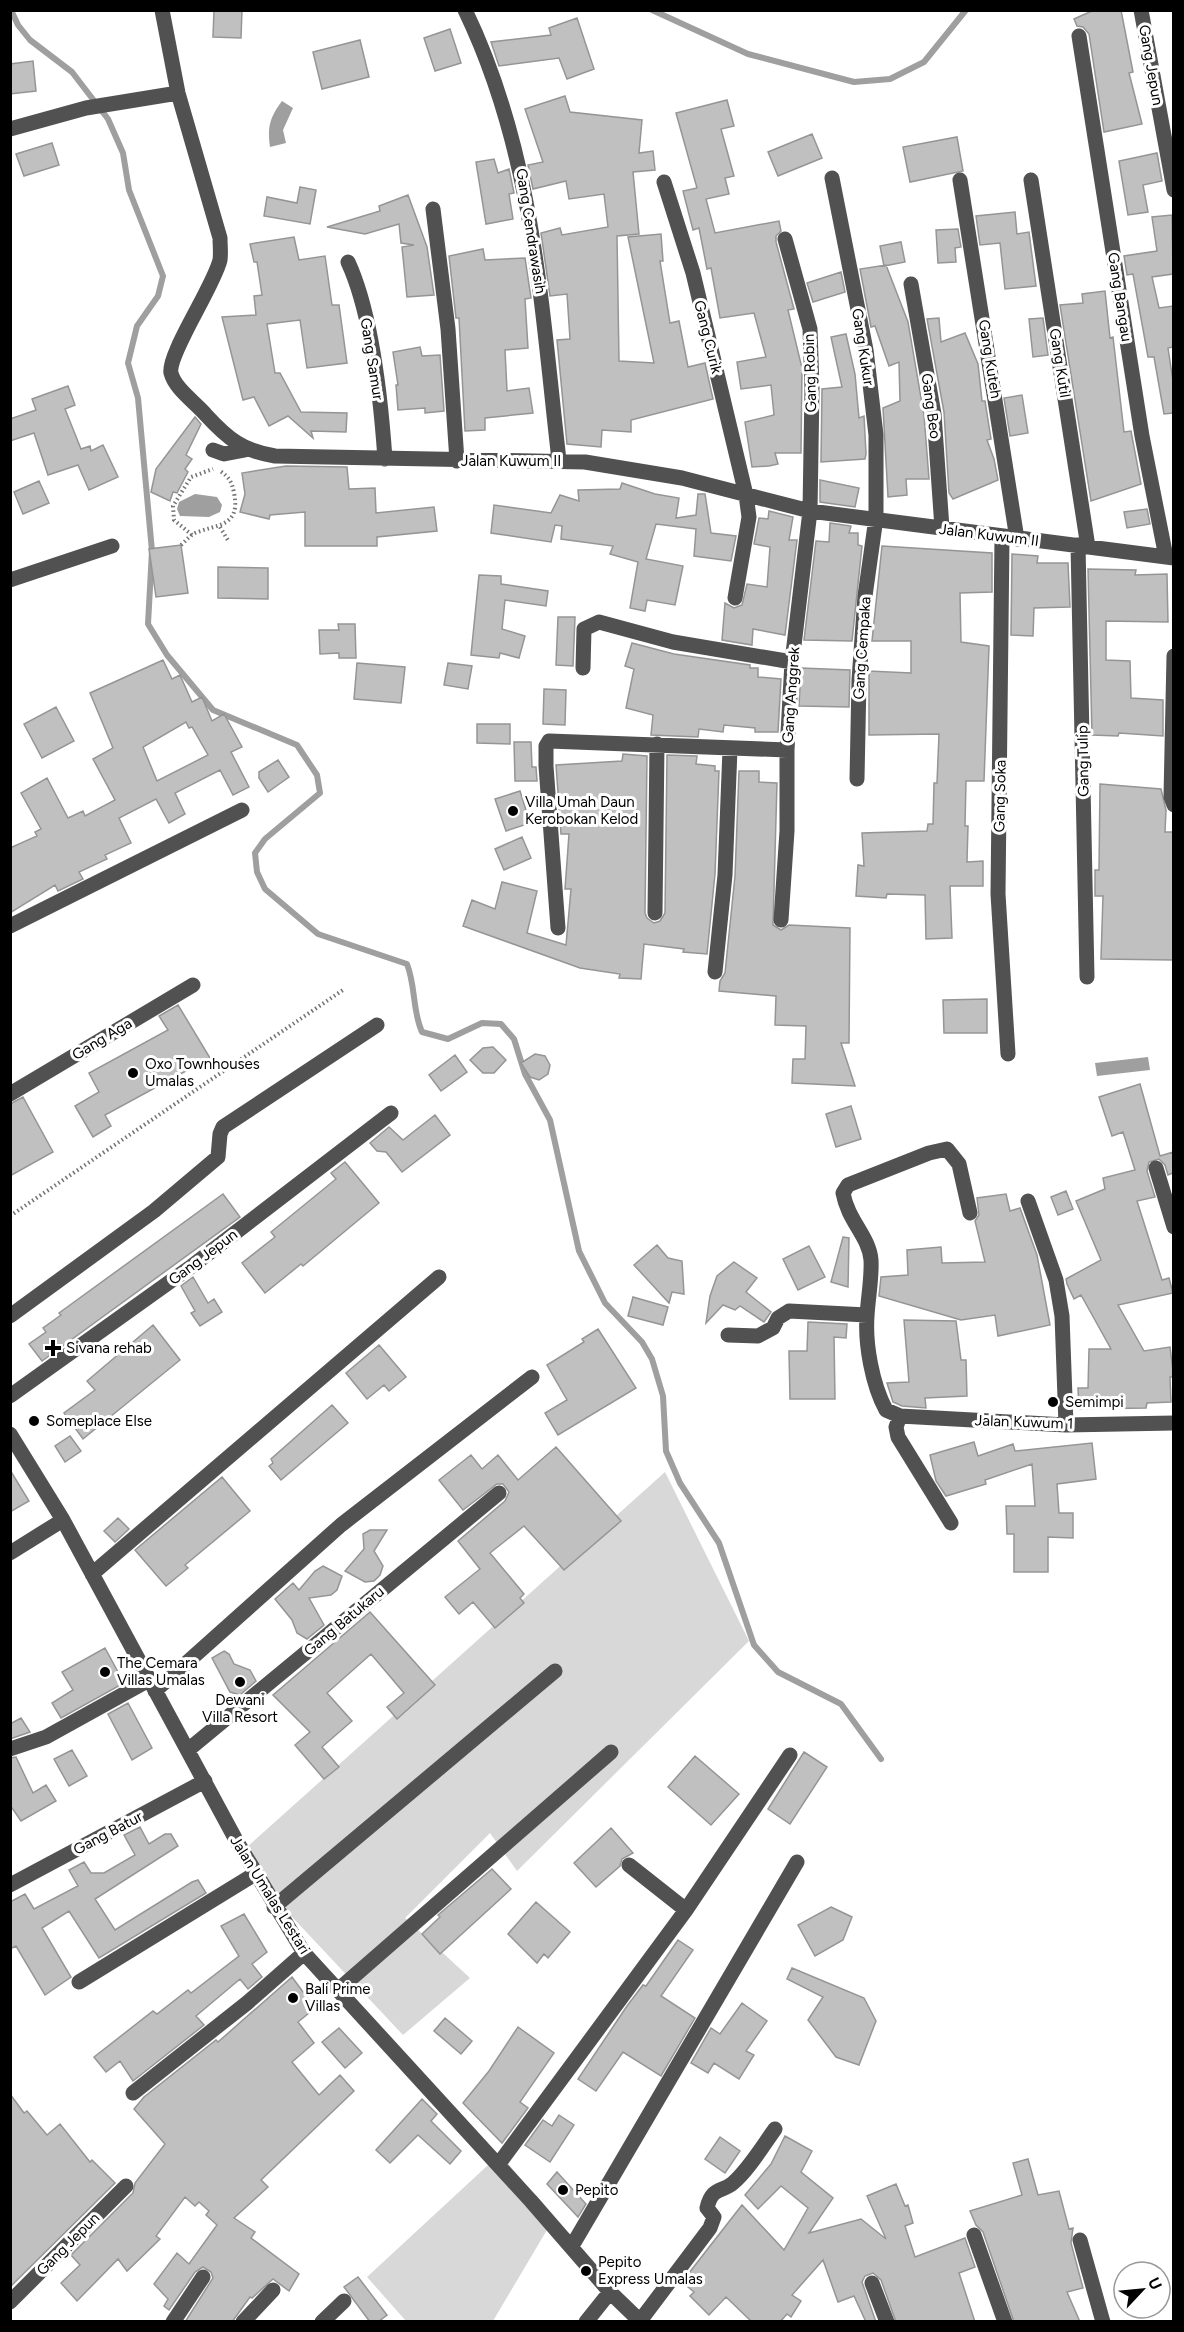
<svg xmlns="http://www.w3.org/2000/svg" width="1184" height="2332" viewBox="0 0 1184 2332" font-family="Figtree,sans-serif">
	<rect width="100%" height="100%" fill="#fff"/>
	<!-- green -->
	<path fill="#d8d8d8" d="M665,1472L749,1641L517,1871L490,1833L405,1918L470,1978L403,2035L279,1903L246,1848Z
		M500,2154L554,2218L493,2321H406L367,2277Z"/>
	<!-- water -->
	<path fill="#9f9f9f" d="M282,101L293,108L283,130L286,143L270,147C267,127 270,117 282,101Z
		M195,494L217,497L222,505L220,512L209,517L180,516L177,509L179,502Z
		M1148,1057L1150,1070L1097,1076L1095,1063Z"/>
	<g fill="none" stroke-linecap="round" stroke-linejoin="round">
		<!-- stream -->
		<path stroke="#9f9f9f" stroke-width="6" d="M11,10L18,25L30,40L72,72L108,119L123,153L129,190L163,276L158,296L137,326L128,363L138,398L152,551L148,624L167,655L213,710L297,745L317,775L320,793L265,839L255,853L257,872L265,889L318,934L407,964C416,987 412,1010 422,1032L448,1039L482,1023L501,1024L514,1039L525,1074L550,1120L579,1251L605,1303L642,1342L652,1359L663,1396L666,1451L680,1483L719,1543L754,1645L778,1672L841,1704L881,1759
			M652,10L748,54L854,82L890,79L924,62L966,10"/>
	</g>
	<!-- building -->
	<path fill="#c0c0c0" stroke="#959595" stroke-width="1.5" fill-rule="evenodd" d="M214,10H242L241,38L213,37Z
		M1094,10H1121L1133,72L1129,73L1142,124L1104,132L1089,34L1083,27L1077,26L1074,19Z
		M577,18L594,69L567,79L559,58L499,66L491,42L551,35L549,28Z
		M450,29L461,63L435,71L424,38Z
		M360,40L369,77L322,89L313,52Z
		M33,61L36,91L10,94V64Z
		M565,96L570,112L642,120L639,153L653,151L655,170L633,172L639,234L617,236L619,361L654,363L628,237L661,234L663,261H660L670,323L679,321L688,367L705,363L713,399L631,420V432L602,430L601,447L567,444L557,340L570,339L567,294L550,296L541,233L560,228L562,235L608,227L604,194L569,199L566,181L533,189L528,165L543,162L525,109Z
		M727,100L734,126L721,129L734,176L725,178L729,194L706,199L715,233L779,221L781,231L776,236V242L794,309L788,310L802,368L801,453H775L778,464L769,466L752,467L745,422L774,415L771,385L741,389L737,362L766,357L754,313L720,318L711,268L707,269L699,228L693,230L683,191L697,188L676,113Z
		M812,134L822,158L778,176L768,152Z
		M957,137L963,171L910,182L903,147Z
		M52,143L59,165L24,176L16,154Z
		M1157,153L1162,181L1143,185L1148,212L1128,215L1119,161Z
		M494,159L498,173L509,169L514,193L509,194L513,219L486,224L476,162Z
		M300,187L316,190L310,224L264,216L267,197L297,203Z
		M408,195L427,247L434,295L407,297L402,247L414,245L401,243L399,224L365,234L327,227L380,211L379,206Z
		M1015,212L1017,234L1029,232L1036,286L1005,289L1000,243L980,245L976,216Z
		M1172,215L1173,274L1152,277L1159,308L1173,306V347L1168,348L1173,381V413L1164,414L1154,357H1148L1133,274L1127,275L1124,256L1157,251L1152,217Z
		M958,229L961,247L955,248L956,262L938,263L936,230Z
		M294,237L299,260L325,256L332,305H339L347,363L307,368L300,320L267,324L275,373H280L301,412L347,413L346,432L311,431L313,438L288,416L269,426L254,397L243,400L222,317L256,315L254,296L262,295L257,262H254L250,244Z
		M901,242L905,262L884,266L880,246Z
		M483,249L485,260L525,258L531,298L525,299L528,348L505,350L507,391L529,388L533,413L485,418V430L465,431L459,318H456L449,256Z
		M886,265L908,322L924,415L929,479H906L907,495L888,497L883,408L900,401L899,362L889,366L875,326L871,327L860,269Z
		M841,272L845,292L813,302L807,283Z
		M1105,291L1110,338L1113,337L1124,432L1131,431L1141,484L1091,501L1060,305L1083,303L1082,294Z
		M939,318L941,342L965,333L978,364L982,401H985L991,439L987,440L994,459L998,480L953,499L949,493L944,412L927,319Z
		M1043,318L1048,355L1033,357L1029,319Z
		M846,334L855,374L859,418L864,416L866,454L865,459L821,462L822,389L842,387L831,337Z
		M420,347L422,356L440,355L444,411L425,413V408L398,410L396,385H398L393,352Z
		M68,386L75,405L65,409L81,449L90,446L91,451L103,445L118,477L89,490L78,465L48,475L34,433L10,441V419L36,410L32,399Z
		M1022,395L1028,433L1010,436L1004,398Z
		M195,417L201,424L186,455L192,459L185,469L188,472L177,493L173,492L170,501L151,492L156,469Z
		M286,466L347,467L349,489L375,488L376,513L434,507L437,531L377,537V546H305V512L270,515L269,519L240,512L245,494L242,473Z
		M820,480L859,488L855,507L820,502Z
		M39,481L49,503L23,514L14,492Z
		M622,483L655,494L679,498L676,518L696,515L698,494H705L711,533L736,536L731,561L694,556L696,529L656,524L646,559L683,566L675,605L647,600L645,611L630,608L638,562L610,554L613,546L561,539L562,526L555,525L551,542L491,533L494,505L551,513L560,495L579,501L578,490L620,489Z
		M1147,509L1150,524L1127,528L1124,512Z
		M769,511L793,517L789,540H797L785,635L753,629L752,645L722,640L725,603L734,608L742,605L747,584L767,587L770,547L754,544L759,518L768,519Z
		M830,523L851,526L849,533H858V545L862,546L852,641L804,640L816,541L829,542Z
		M181,545L188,593L156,597L149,549Z
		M882,546L992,553V592L960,593L961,642L989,646L984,781H966L965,826H968L967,862L983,861V886H950L952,938L926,939L925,895L887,894L886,898L856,896L858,865L864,866L862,833L927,831L928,824H933L934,783H937L939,734L869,735V671L911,673V641H872Z
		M1012,554L1038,556L1037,563H1068L1070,607L1034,608L1033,636L1011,635Z
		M218,567L268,568V599L218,598Z
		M1088,569L1136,570L1135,575L1167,574L1168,622L1106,621V660L1130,661L1131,698L1163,700V736L1119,733L1118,736L1092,735Z
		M479,575L501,576V584L548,591L546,606L505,600L502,629L525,636L519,658L500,653L499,658L471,655Z
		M558,617H575L573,666L556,665Z
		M338,624H355L356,658H339V653L320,654L319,630H339Z
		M632,643L674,654L750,665V668H758V677L781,679L778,732H755V728L724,725L723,732L699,729L698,737L651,735L653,715L626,708L634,669L625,666Z
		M163,660L172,679L180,675L192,702L202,697L212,721L224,714L242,747L231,752L249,787L233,795L220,770L175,793L185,814L169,823L156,799L119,818L131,843L105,855L107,859L79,872L83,879L58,891L55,885L10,913V848L37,836L35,832L41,829L21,793L47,778L68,818L83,811L85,816L115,800L93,759L113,748L90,693ZM186,722L189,728L192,727L208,755L157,781L143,747Z
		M357,663L405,667L401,703L354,699Z
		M448,663L472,666L468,689L444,685Z
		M801,668L850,670L849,707L799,706Z
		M544,689L566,690L565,725L543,724Z
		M56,707L74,741L42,758L24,724Z
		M477,724H510V744L477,743Z
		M514,742H531L532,767H536L537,781H515Z
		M623,754L647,756L645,913L647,918L654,923L660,921L665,913L667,755L697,756L696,764L715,766V771H719L715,874L707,954L683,952L684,949L644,944L641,979L619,978L620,974L580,968L463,926L472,900L495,909L502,882L537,891L527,933L566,945L571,889H565L569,834H561L556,765L622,761Z
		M278,760L289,777L268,792L259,778V772Z
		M739,771H759V782L777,783L773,925L781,930L789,925L850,928L849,1043H841L855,1086L792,1083L793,1059H805L806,1026L775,1025L776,996L719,991L720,981L725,973L735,876Z
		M1100,784L1161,789L1166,810L1165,832H1173V960L1101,959L1103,896H1095V870H1099Z
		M520,791L530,823L506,831L495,799Z
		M522,837L531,858L504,870L495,849Z
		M987,999V1033H944L943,1000Z
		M178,1005L210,1058L105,1115L111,1126L93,1137L75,1106L99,1092L89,1073L168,1030L159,1016Z
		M493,1047L506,1060L494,1073H483L470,1060L483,1048Z
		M535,1054L545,1056L550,1065L548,1074L539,1080L530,1077L521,1063Z
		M455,1055L467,1072L441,1091L429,1075Z
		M1140,1084L1160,1156L1173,1152V1173L1168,1175L1165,1165L1159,1159L1149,1162L1147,1171L1155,1197L1137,1201L1162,1280L1169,1278L1173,1293L1118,1305L1144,1351L1170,1347L1173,1371V1377H1170L1171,1402L1147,1403L1146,1408L1079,1409L1078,1388H1088L1089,1349H1111L1081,1295L1074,1299L1067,1284L1066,1279L1101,1260L1076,1201L1105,1189L1103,1178L1135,1170L1123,1132L1112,1136L1099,1097Z
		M23,1097L53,1152L10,1176V1104Z
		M851,1106L861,1139L836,1147L826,1114Z
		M435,1115L450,1135L402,1172L386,1152L377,1151L370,1143L389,1127L403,1140Z
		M345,1162L379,1203L303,1266L301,1264L265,1293L242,1263L275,1237L271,1232L336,1179L331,1173Z
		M1066,1191L1073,1209L1058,1215L1051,1197Z
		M223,1194L240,1217L42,1361L29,1344L46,1332L43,1328L61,1315L59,1313Z
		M1006,1194L1010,1211L1020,1208L1037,1255L1050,1325L998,1336L995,1315L961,1320L879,1296L881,1277L908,1275L907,1250L941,1247L942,1263L985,1262L975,1221L979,1215L977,1198Z
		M843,1237L849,1238L848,1287L831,1282Z
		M657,1245L668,1258L682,1261L684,1294L672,1292L669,1303L634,1265Z
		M809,1246L825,1277L798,1290L783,1259Z
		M734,1262L757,1278L746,1292L771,1312L764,1322L740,1306L735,1310L723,1305L706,1323L710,1296L717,1276Z
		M193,1277L208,1303L214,1299L222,1312L200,1326L191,1313L195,1311L181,1286Z
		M633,1297L668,1307L663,1325L628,1316Z
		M904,1320L956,1321L961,1360H966L967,1396L925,1398L926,1408L902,1406L893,1402L887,1383L909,1382Z
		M808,1322L847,1324L846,1338L834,1337L835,1399H790L789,1351H807Z
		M153,1325L180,1360L83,1439L64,1413L95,1390L87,1381Z
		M598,1329L636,1388L558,1435L545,1413L567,1400L547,1365L584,1342L582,1339Z
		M379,1345L406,1377L389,1391L384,1385L367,1399L346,1373Z
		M332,1405L348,1423L281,1480L269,1466L273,1463L271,1459Z
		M70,1436L81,1451L65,1462L55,1446Z
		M974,1442L978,1456L1013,1444L1015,1451L1092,1443L1096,1479L1057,1484L1059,1513H1073V1538L1048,1537V1572H1014V1534H1007L1006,1506H1035L1032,1464L985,1480L986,1484L946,1496L936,1481L930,1455Z
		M556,1447L621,1521L564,1570L524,1526L490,1553L524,1594L520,1598L524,1603L495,1628L473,1602L459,1614L445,1597L480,1569L458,1541L505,1501L509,1492L503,1484H497L463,1510L439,1480L471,1455L482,1469L498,1455L518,1480Z
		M10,1470L29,1501L10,1512Z
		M222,1477L250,1511L185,1565L188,1568L166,1586L135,1550Z
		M118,1518L129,1529L115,1542L104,1531Z
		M370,1530H387L374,1551L383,1566L380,1575L374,1581L365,1582L345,1571L364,1549L363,1534Z
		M323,1566L342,1576L337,1590L331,1595L309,1598L324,1625L307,1639L297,1633L292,1620L275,1599L293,1583L299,1590L315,1571Z
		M370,1612L435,1685L397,1719L387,1707L404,1693L371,1654L327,1693L352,1721L322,1747L339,1767L324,1779L295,1745L310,1732L273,1695Z
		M105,1648L124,1683L61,1718L52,1703L73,1690L62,1672Z
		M224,1651L229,1654L234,1664L250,1670L256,1681L240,1695L230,1692L212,1658Z
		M128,1703L152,1748L132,1760L108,1714Z
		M21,1718L30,1732L10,1739V1724Z
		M72,1750L87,1776L69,1786L54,1759Z
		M804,1752L827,1767L790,1824L768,1809Z
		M695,1756L739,1794L711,1825L668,1787Z
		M16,1757L33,1793L46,1785L56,1801L21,1821L10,1805V1758Z
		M140,1827L149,1844L165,1834H171L178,1846L95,1899L115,1930L192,1882L198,1880L206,1893L99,1958L69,1911L42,1928L71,1977L45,1995L16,1946L10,1949V1902L25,1894L34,1909L78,1886L69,1870L84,1862L91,1873H104L135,1855L124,1835Z
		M611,1828L633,1853L622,1859L620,1866L596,1887L574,1863Z
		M492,1869L511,1889L440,1954L422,1934L440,1917L438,1915Z
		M536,1902L570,1932L548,1958L544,1954L537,1963L508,1934Z
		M831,1907L852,1917L843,1940L815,1956L798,1925Z
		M244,1914L267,1952L252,1964L262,1977L248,1989L240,1979L196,2016L204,2025L133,2081L120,2061L106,2072L94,2057L153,2011L157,2014L188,1990L191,1993L239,1956L221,1926Z
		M678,1940L693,1950L661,1996L695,2018L661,2076L623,2052L596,2091L578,2079L627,2006L643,1985L646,1986Z
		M792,1968L864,1998L876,2021L859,2065L836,2057L808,2020L823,1997L787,1979Z
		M292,1977L315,2008L298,2022L314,2043L292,2062L319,2095L340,2075L354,2091L261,2180L268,2187L234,2218L255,2232L251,2238L299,2274L289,2291L273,2279L252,2298L250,2297L232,2322H185L213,2278L211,2272L203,2267L195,2272L169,2310L164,2306L168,2299L154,2284L177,2253L189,2264L217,2225L206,2215L209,2211L199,2202L195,2206L185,2197L156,2236L160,2239L127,2271L118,2259L77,2301L61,2283L80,2265L71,2255L133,2193L135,2183L165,2144L134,2109L144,2097L216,2040L218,2042Z
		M742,2003L767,2021L746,2051L754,2055L739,2079L714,2063L708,2073L691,2063L711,2028L720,2034Z
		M445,2018L472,2041L461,2054L434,2031Z
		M518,2027L554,2053L520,2102L528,2108L502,2143L463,2103L489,2071Z
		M339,2028L362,2053L345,2068L322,2042Z
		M10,2094L24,2113L27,2111L47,2135L60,2124L90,2162L92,2160L115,2183L10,2287Z
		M422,2099L437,2114L431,2121L461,2151L450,2164L418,2135L390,2163L376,2150Z
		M559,2115L574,2125L550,2162L525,2145L543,2120L552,2126Z
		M785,2136L812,2151L801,2172L833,2198L809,2233L861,2219L886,2239L867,2196L896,2184L905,2206L908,2205L913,2223L905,2226L915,2257L965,2238L975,2267L959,2273L975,2322H896L881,2280L873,2273L865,2276L862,2282L876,2322H866L854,2296L838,2302L823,2260L792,2295L801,2301L791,2317L787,2314L780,2322H752L726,2297L709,2315L690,2296L694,2292L682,2282L742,2205L784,2250L808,2208L781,2186L758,2209L745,2195L771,2164Z
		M720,2137L740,2151L725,2173L705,2159Z
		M1028,2159L1038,2195L1059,2191L1069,2229L1073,2228L1071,2243L1083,2288L1067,2292L1080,2322H1014L983,2232L976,2225L970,2211L1022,2195L1013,2163Z
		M557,2172L586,2204L578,2217L547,2184Z
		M358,2277L387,2315L378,2322H370L344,2287Z"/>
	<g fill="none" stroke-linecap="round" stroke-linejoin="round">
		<!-- path -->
		<path stroke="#737373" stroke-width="4" stroke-dasharray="1.5 3" stroke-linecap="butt" d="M220,527L229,542
			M192,535L174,520L173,506L191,477L213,469
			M181,545C186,541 189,536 195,533C217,524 241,527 234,493C232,482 229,477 220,471
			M10,1216L343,990"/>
		<!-- minor -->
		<path stroke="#515151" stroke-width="15" d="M162,10L178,93L220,238C220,245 221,253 220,260C214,286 167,355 171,373C175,389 196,403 206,415C228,439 243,451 275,456L585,462L682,478L810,511L1174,558
			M465,10C534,153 541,305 559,460
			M1141,10L1174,190
			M1079,36L1142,436L1166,557
			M10,129L86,108L178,93
			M832,178L866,350L876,435V518L865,596L859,680L857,779
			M960,180L1017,539
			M1031,180L1088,547
			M664,182L693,273L746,495L749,517L735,598
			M433,209L448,329L457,461
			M348,262C372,314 381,401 385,459
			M911,284L934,414L942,528
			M213,450L224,454L245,450
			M1002,537L998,894L1008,1054
			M1078,545L1087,977
			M10,580L112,546
			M1174,656L1171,797L1174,805
			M583,668L584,629L599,622L673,642L792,662
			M655,913L657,744
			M781,920L787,831V750
			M10,926L242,810
			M558,928L546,766V746L549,741L787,750L792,662L810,511L812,388L810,329L785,239
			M715,972L725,875L730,749
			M10,1094L193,985
			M1156,1168L1174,1227
			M1028,1201L1056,1280L1062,1316L1066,1425
			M970,1213L959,1164L947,1149L929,1153L848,1185L843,1193C848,1221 869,1236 871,1260C872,1278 868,1298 867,1316C865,1344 872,1384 886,1410L900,1416L1066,1425L1174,1423
			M10,1316L154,1211L218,1157L220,1134L223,1127L377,1025
			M728,1335L758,1336L773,1328L778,1318L789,1311L867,1315
			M10,1396L192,1266L391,1113
			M900,1416L896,1427L898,1437L951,1523
			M10,1434L63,1520L236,1840L304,1953L531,2201L610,2292L641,2322
			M10,1553L63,1520
			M92,1574L439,1277
			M155,1691L341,1525L532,1377
			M10,1749L46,1737L149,1680
			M188,1750L499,1493
			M629,1865L686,1910
			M10,1885L205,1781
			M274,1907L555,1671
			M79,1982L255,1874
			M338,1990L611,1752
			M133,2093L247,2003L304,1953
			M498,2165L686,1910L790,1755
			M974,2235L1005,2322
			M1080,2240L1103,2322
			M572,2246L797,1862
			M872,2283L887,2322
			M10,2302L126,2186
			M640,2321L710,2228L714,2217L707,2208C712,2186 723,2192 733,2183C749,2169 762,2147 775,2129
			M173,2322L203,2277
			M243,2322L273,2290
			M322,2322L344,2301
			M586,2322L610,2292"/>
	</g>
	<!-- markers -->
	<g fill="#000" stroke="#fff" stroke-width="2">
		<circle cx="513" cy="811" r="6"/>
		<circle cx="133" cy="1073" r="6"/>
		<path d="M50 1339h6v6h6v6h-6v6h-6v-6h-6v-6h6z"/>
		<circle cx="1053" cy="1402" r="6"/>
		<circle cx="34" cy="1421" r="6"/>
		<circle cx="105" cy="1672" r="6"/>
		<circle cx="240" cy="1682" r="6"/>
		<circle cx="293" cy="1998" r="6"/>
		<circle cx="563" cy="2190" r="6"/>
		<circle cx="586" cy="2271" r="6"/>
	</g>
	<g text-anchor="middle" stroke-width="6" stroke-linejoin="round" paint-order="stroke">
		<!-- street labels -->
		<g font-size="15" fill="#000" stroke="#fff">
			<text transform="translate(1151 65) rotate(80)" y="5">Gang Jepun</text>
			<text transform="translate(531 231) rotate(81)" y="5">Gang Cendrawasih</text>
			<text transform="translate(1120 297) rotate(81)" y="5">Gang Bangau</text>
			<text transform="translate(708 337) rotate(76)" y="5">Gang Curik</text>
			<text transform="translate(863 347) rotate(81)" y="5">Gang Kukur</text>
			<text transform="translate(372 359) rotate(81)" y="5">Gang Samur</text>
			<text transform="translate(990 359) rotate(81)" y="5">Gang Kuteh</text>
			<text transform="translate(1060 363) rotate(81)" y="5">Gang Kutil</text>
			<text transform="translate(810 373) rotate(-92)" y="5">Gang Robin</text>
			<text transform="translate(931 406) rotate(82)" y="5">Gang Beo</text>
			<text x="511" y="466">Jalan Kuwum II</text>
			<text transform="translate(989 535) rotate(7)" y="5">Jalan Kuwum II</text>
			<text transform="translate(862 648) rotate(-86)" y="5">Gang Cempaka</text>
			<text transform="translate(791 695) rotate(-86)" y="5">Gang Anggrek</text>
			<text transform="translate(1083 761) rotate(-91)" y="5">Gang Tulip</text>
			<text transform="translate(1000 796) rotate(-89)" y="5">Gang Soka</text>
			<text transform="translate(102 1039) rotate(-31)" y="5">Gang Aga</text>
			<text transform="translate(203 1257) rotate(-37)" y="5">Gang Jepun</text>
			<text transform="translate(1024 1422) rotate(2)" y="5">Jalan Kuwum 1</text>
			<text transform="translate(344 1621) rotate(-40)" y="5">Gang Batukaru</text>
			<text transform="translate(108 1833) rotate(-28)" y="5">Gang Batur</text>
			<text transform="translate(270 1895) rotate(58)" y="5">Jalan Umalas Lestari</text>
			<text transform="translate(68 2244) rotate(-45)" y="5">Gang Jepun</text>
		</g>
		<!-- poi labels -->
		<g font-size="15" fill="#000" stroke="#fff" text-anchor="start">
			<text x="525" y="807">Villa Umah Daun<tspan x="525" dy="17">Kerobokan Kelod</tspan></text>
			<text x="145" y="1069">Oxo Townhouses<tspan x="145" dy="17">Umalas</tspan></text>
			<text x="66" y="1353">Sivana rehab</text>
			<text x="1065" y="1407">Semimpi</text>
			<text x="46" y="1426">Someplace Else</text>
			<text x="117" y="1668">The Cemara<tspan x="117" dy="17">Villas Umalas</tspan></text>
			<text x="240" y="1705" text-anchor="middle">Dewani<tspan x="240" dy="17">Villa Resort</tspan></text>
			<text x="305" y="1994">Bali Prime<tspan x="305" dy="17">Villas</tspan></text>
			<text x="575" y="2195">Pepito</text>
			<text x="598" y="2267">Pepito<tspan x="598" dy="17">Express Umalas</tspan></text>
		</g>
	</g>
	<!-- border -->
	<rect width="1184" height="2332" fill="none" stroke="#000000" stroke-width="24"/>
	<!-- north arrow -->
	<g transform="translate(1142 2290) rotate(64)"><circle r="28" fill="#ffffff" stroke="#999999" stroke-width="1.5"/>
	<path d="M0-4.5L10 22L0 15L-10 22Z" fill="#000000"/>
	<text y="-9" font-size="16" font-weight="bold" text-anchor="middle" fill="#000000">U</text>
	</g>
</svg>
